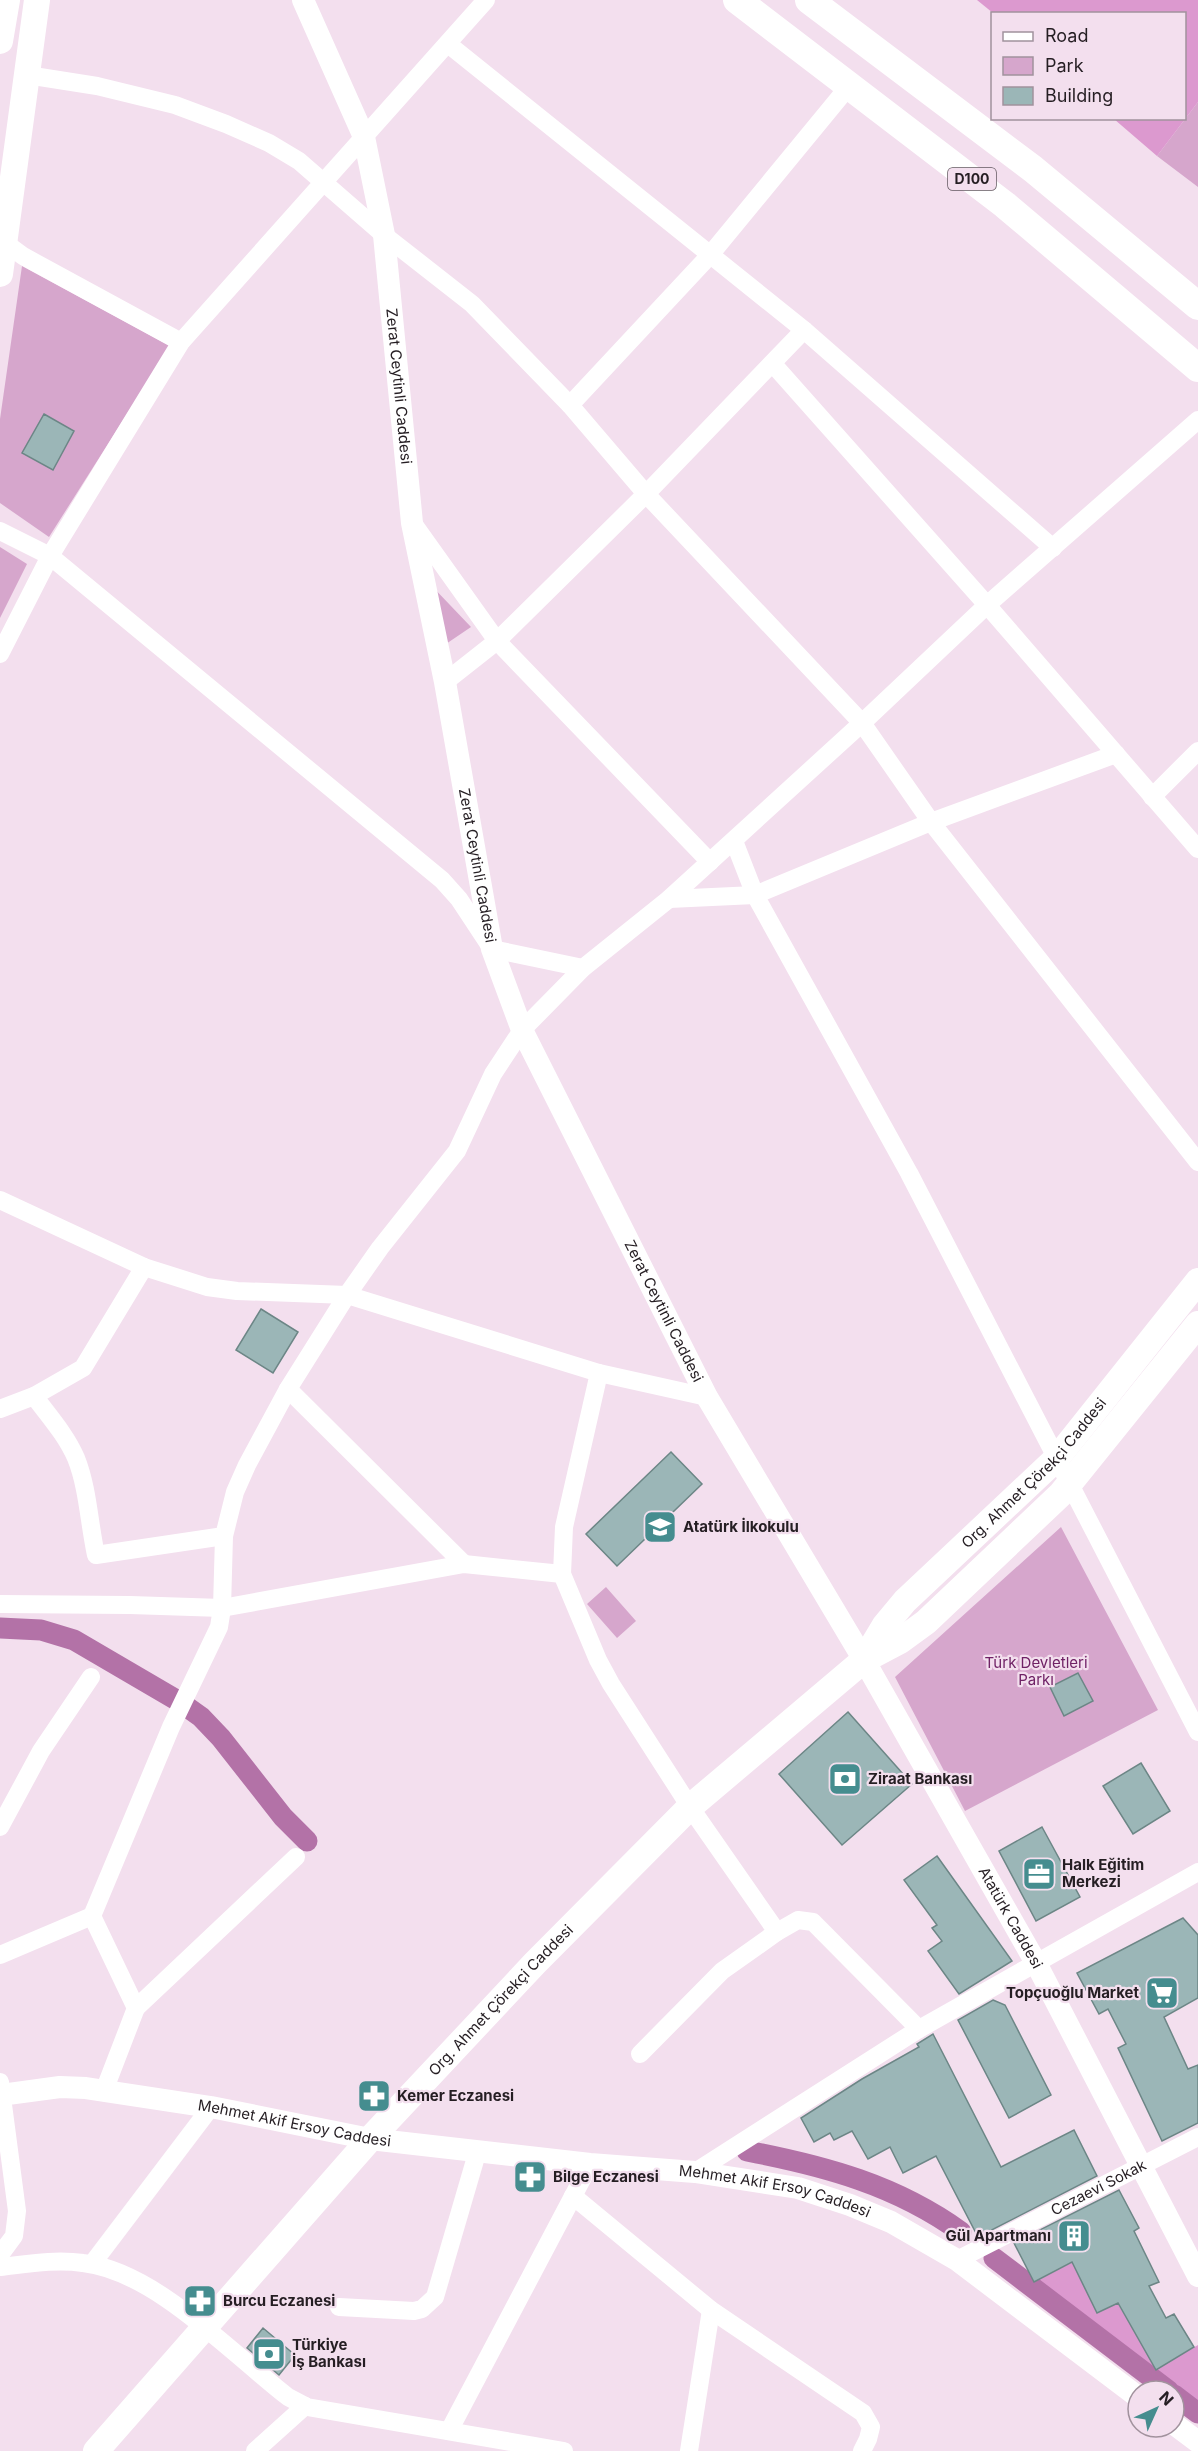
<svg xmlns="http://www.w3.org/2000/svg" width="1198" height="2451" viewBox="0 0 1198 2451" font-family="Inter,sans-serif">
	<rect width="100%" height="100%" fill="#f3dfee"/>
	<!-- green -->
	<path fill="#d6a6cc" d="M1198,102V187L1157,156Z
		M22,266L170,346L49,537L0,503V419Z
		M0,547L27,564L0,618Z
		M429,583L471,627L443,646Z
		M1061,1527L1158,1710L965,1811L895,1677Z
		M606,1587L636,1621L617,1638L587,1604Z"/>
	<!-- forest -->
	<path fill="#dc99cf" d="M977,0H1198V102L1157,156L1114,119L1184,118V14L993,13Z
		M1089,2254L1156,2369L1198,2345V2412L1174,2393V2391H1171L1034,2282Z"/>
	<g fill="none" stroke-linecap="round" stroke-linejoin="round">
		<!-- canal -->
		<path stroke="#b372a7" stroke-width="21" d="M0,1628L41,1630L74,1640L180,1702L201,1717L221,1738L283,1817L307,1841
			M747,2151C825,2166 896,2185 961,2232
			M994,2258L1169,2391
			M1174,2395L1198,2413"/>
	</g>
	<!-- building -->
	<path fill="#9bb6b7" stroke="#6c8686" stroke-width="1.5" d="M44,414L74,431L53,470L22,453Z
		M261,1309L298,1332L273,1373L236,1350Z
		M671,1452L702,1484L617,1566L586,1534Z
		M1078,1673L1093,1701L1064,1716L1050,1687Z
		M848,1712L912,1784L842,1845L779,1774Z
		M1141,1763L1170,1811L1133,1834L1103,1786Z
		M1042,1827L1080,1897L1036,1921L999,1851Z
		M937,1856L1012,1961L959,1994L928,1951L942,1941L932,1928L937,1925L904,1880Z
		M1183,1918L1198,1935V1998L1164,2017L1188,2069L1198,2065V2123L1162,2141L1118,2048L1126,2044L1108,2009L1099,2014L1077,1973Z
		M993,2000L1005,2005L1051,2095L1009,2118L958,2020Z
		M933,2034L1001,2167L1074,2130L1097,2176L978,2237L936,2156L903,2173L890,2147L868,2159L852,2131L834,2140L830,2133L814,2142L801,2118L862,2079L919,2047L917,2044Z
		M1119,2190L1139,2228L1134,2231L1159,2282L1149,2286L1166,2318L1174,2314L1194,2347L1156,2370L1118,2303L1097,2313L1072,2262L1034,2282L1014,2243Z
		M263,2328L295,2355L279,2375L247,2348Z"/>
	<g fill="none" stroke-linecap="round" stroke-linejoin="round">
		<!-- minor -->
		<g stroke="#fff" stroke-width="18">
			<path d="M448,44L804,330L1053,548"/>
			<path d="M27,75L97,86L175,105L226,124L269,143L299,161L384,235L472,304L570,405L646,494L862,723L931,822L1198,1162"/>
			<path d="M0,239L23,256L181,342"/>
			<path d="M773,364L987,605L1198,849"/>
			<path d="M570,405L710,255L849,86"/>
			<path d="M415,526L497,641L710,862"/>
			<path d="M0,531L50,556L442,880L459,899L492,949L583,968"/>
			<path d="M0,654L50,556L181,342L486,0"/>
			<path d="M445,682L497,641L646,494L804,330"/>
			<path d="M1152,797L1198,751"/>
			<path d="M734,841L755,895L909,1173L1198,1732"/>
			<path d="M669,899L755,895L931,822L1116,754"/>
			<path d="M0,1200L144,1267L207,1287L237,1291L347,1295L599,1373L707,1397"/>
			<path d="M599,1373L564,1527L562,1574L598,1660L611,1684L690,1807L777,1932L722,1971L640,2054"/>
			<path d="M288,1389L464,1564"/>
			<path d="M34,1396C49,1416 66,1435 76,1458C88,1488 89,1523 96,1555L224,1536"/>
			<path d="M0,1409L34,1396L83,1368L144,1267"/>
			<path d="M0,1604L130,1605L222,1608L464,1564L562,1574"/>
			<path d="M0,1827L41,1751L91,1677"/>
			<path d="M777,1932L798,1920L813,1922L919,2029"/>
			<path d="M0,1955L92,1916"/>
			<path d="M136,2008L296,1857"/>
			<path d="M0,2082L17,2211L14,2236L0,2255"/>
			<path d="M104,2091L136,2008L92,1916L171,1727L219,1627L222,1608L224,1536L235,1492L247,1465L288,1389L347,1295L380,1248L457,1151L493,1074L522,1030L583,968L669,899L862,723L987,605L1198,420"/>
			<path d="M695,2172L919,2029L1198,1872"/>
			<path d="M573,2196L711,2310L863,2413L871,2427L868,2439L862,2451"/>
			<path id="s1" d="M957,2260L1198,2137"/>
			<path d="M92,2264L211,2107"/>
			<path d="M0,2267C27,2264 55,2259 83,2263C155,2271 231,2353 288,2397L307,2407L564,2451"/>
			<path d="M339,2307L414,2311L422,2309L435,2297L478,2150"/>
			<path d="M449,2431L590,2164"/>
			<path d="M255,2451L305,2406"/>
			<path d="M689,2451L711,2310"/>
		</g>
		<!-- tertiary -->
		<g stroke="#fff" stroke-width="22">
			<path id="s2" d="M303,0L364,137L384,235L412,523L445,682L492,949L522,1030L707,1397L864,1660L1036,1963L1198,2276"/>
			<path id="s3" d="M0,2095L60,2087L86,2088L211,2107L370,2139L590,2164L695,2172L798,2188L850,2205L891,2222L957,2260L1138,2397"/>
			<path d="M1174,2424L1198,2442"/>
		</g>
		<!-- secondary -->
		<g stroke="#fff" stroke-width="26">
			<path d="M0,41L7,0"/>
			<path d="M0,274L37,0"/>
			<path id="s4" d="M864,1660L885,1625L905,1601L1057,1458L1198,1281"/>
			<path id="s5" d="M96,2451L370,2139L535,1963L690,1807L864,1660L900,1641L926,1622L1061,1494L1198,1324"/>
		</g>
		<!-- trunk -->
		<path stroke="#fff" stroke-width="28" d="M737,0L1005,205L1198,368
			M809,0L1033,169L1198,306"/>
	</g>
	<!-- icons -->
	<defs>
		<symbol id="school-square" viewBox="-11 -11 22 22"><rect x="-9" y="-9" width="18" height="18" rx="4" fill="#458d8f" stroke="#f3dfee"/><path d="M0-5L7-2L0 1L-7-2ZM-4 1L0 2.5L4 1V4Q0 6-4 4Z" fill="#fff"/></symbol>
		<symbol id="bank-square" viewBox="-11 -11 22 22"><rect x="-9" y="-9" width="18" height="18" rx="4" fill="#458d8f" stroke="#f3dfee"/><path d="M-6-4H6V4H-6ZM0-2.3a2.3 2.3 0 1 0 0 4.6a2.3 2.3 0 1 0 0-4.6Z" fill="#fff"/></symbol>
		<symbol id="office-square" viewBox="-11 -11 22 22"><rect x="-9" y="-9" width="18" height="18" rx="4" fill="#458d8f" stroke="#f3dfee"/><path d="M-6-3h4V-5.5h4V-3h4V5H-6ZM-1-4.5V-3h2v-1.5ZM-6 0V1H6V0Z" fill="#fff"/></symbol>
		<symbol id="supermarket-square" viewBox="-11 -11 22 22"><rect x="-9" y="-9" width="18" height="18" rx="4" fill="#458d8f" stroke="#f3dfee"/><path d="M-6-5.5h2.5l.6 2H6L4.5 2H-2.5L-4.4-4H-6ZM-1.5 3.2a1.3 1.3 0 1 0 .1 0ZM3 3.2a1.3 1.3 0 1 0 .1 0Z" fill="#fff"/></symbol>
		<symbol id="pharmacy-square" viewBox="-11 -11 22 22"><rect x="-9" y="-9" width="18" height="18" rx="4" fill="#458d8f" stroke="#f3dfee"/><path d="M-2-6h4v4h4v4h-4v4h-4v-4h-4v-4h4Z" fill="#fff"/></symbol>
		<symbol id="building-square" viewBox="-11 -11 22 22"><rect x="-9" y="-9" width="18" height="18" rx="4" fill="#458d8f" stroke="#f3dfee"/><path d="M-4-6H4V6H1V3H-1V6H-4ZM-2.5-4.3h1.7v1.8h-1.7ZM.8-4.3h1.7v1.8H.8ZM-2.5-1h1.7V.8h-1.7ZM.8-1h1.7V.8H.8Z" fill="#fff"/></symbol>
	</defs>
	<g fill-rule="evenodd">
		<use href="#school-square" x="641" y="1508" width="38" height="38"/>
		<use href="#bank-square" x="826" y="1760" width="38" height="38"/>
		<use href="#office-square" x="1020" y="1855" width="38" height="38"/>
		<use href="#supermarket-square" x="1143" y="1974" width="38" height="38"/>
		<use href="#pharmacy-square" x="355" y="2077" width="38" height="38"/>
		<use href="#pharmacy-square" x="511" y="2158" width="38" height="38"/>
		<use href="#building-square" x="1055" y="2217" width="38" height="38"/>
		<use href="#pharmacy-square" x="181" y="2282" width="38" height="38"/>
		<use href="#bank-square" x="250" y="2335" width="38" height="38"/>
	</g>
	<g text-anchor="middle" stroke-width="4.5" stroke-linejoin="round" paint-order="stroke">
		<!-- shield labels -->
		<rect fill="#f3dfee" stroke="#635860" stroke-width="1.5" x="948" y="168" width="48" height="22" rx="4.5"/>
		<g font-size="14" font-weight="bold" fill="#251e23">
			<text x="972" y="184">D100</text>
		</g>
		<!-- street labels -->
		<g font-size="15" fill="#251e23" stroke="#f3dfee">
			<text dy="5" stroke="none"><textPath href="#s2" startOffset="402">Zerat Ceytinli Caddesi</textPath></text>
			<text dy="5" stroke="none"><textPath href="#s2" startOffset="888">Zerat Ceytinli Caddesi</textPath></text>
			<text dy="5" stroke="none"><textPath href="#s2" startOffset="1374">Zerat Ceytinli Caddesi</textPath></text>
			<text dy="5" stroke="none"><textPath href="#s4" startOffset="254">Org. Ahmet Çörekçi Caddesi</textPath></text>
			<text dy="5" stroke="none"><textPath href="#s2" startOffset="2073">Atatürk Caddesi</textPath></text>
			<text dy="5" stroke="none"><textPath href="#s5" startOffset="606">Org. Ahmet Çörekçi Caddesi</textPath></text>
			<text dy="5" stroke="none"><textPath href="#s3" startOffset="298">Mehmet Akif Ersoy Caddesi</textPath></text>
			<text dy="5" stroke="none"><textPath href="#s1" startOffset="159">Cezaevi Sokak</textPath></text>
			<text dy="5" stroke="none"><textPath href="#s3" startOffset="784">Mehmet Akif Ersoy Caddesi</textPath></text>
		</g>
		<!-- poi labels -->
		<g font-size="15" font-weight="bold" fill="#251e23" stroke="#f3dfee" text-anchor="start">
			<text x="683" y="1532">Atatürk İlkokulu</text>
			<text x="868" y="1784">Ziraat Bankası</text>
			<text x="1062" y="1870">Halk Eğitim<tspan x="1062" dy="17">Merkezi</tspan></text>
			<text x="1139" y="1998" text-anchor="end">Topçuoğlu Market</text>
			<text x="397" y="2101">Kemer Eczanesi</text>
			<text x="553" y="2182">Bilge Eczanesi</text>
			<text x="1051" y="2241" text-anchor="end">Gül Apartmanı</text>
			<text x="223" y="2306">Burcu Eczanesi</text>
			<text x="292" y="2350">Türkiye<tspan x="292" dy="17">İş Bankası</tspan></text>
		</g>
		<!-- park labels -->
		<g font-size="15" fill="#6f2165" stroke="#f3dfee">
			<text x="1036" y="1668">Türk Devletleri<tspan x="1036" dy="17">Parkı</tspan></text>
		</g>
	</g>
	<!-- legend -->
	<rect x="991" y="12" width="195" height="108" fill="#f3dfee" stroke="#a1929d" stroke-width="1.5"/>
	<rect x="1003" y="32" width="30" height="9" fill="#ffffff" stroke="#a1929d" stroke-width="1.5"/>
	<text x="1045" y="42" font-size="18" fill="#251e23">Road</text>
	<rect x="1003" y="57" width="30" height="18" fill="#d6a6cc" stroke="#a1929d" stroke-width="1.5"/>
	<text x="1045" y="72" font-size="18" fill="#251e23">Park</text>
	<rect x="1003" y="87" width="30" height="18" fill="#9bb6b7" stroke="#a1929d" stroke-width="1.5"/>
	<text x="1045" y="102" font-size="18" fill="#251e23">Building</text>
	<!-- north arrow -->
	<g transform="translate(1156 2409) rotate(45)"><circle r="28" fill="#f3dfee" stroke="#a1929d" stroke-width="1.5"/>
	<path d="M0-4.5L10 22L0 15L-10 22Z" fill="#458d8f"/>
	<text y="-9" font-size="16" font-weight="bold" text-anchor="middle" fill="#251e23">N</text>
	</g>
</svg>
